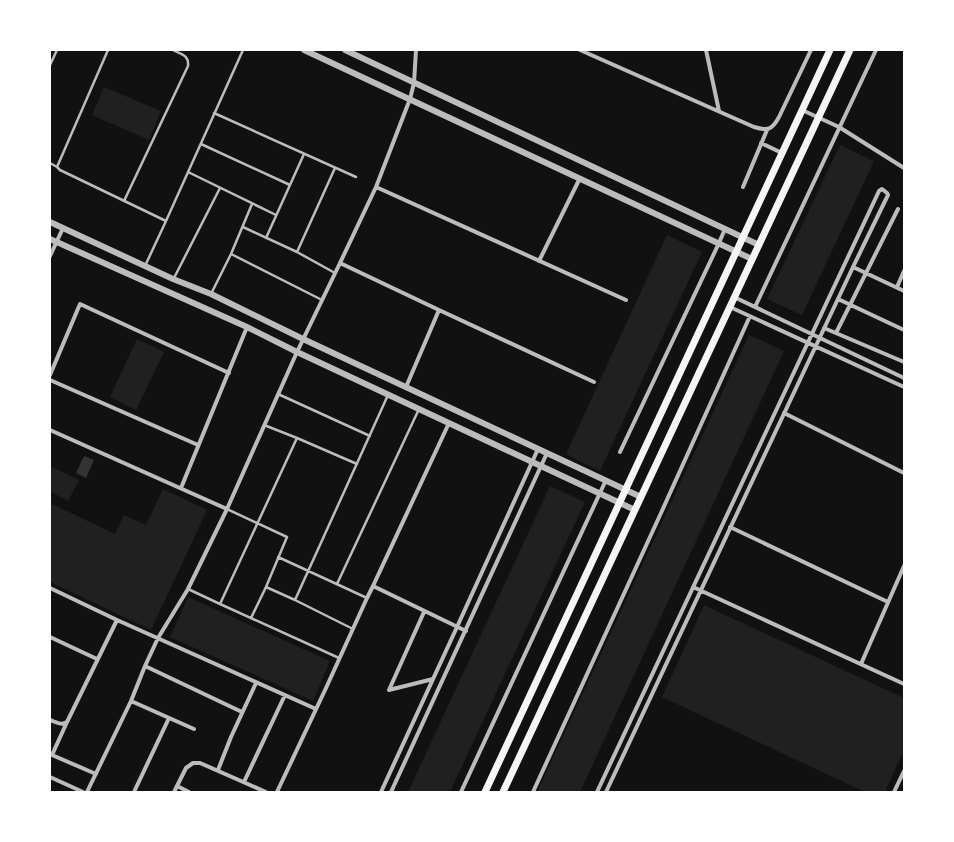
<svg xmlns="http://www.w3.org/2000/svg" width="954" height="842" viewBox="0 0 954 842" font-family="Barlow,sans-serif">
	<rect width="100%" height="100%" fill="#111"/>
	<!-- green -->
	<path fill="#202020" d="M104,87L161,111L149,140L92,115Z
		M840,145L874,161L802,315L767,299Z
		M667,235L702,252L600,471L566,454Z
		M749,335L784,351L580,792H537Z
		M137,339L164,352L136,410L110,397Z
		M50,466L79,480L68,501L50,491Z
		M550,486L585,502L450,792H408Z
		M163,489L207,510L151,630L50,582V503L115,534L124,515L146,525Z
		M188,597L330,661L313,701L170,637Z
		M704,605L904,698V750L885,792H865L662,697Z"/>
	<!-- water -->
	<path fill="#333" d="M84,456L94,460L86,478L76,473Z"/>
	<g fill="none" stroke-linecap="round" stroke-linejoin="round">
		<!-- service -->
		<path stroke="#bcbcbc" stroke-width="2.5" d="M50,65L57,50
			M214,113L356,177
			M201,144L290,185
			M50,163L57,167L60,170L166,221
			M57,167L108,50
			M188,172L276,215
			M124,201L188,66C189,55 182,55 173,50
			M243,227L297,252L335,273
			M266,238L304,154
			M297,252L335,168
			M231,254L322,300
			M145,266L166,221L243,50
			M174,278L220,188
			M211,294L231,254L252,204
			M278,394L370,436
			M264,425L297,438L357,464
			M227,509L287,537L266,587L251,618
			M278,557L367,598
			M337,584L419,409
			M266,587L295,600L353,629
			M188,589L220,604L339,658
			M295,600L388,395
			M220,604L297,438"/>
		<!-- minor -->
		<path stroke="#bcbcbc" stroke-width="4" d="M580,50L754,127C768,131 772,130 779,117L811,50
			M706,50L719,111
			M802,110L839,127L904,168
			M761,143L782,153
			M376,187L626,300
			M743,187L767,130
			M50,256L63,228
			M539,261L580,178
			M340,263L439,310L594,382
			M853,267L904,291
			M897,287L904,271
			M734,297L904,378
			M838,299L904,330
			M730,307L904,387
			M755,307L876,50
			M824,328L904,362
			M836,333L898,209
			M50,375L80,304L229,373
			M50,380L198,445
			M406,387L439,310
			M784,413L904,473
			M50,430L227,509
			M620,452L719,243L725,229
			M181,488L247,327
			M730,527L888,602
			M373,586L466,631
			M693,587L904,684
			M50,588L117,620L316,709
			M424,612L389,690L433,679
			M50,637L97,659
			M861,664L904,566
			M145,666L242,712
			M131,701L194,729
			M50,720C56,722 61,726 67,722L117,620
			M67,722L52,755L96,774
			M218,770L231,737L256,683
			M50,777L83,792
			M244,782L285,695
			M177,786L189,792
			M87,792L131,701L145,666L158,638L188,589L227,509L297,352L340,263L376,187L410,99L414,83L416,50
			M134,792L169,718
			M174,792L186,768L193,763H200L266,792
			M277,792L326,688L367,598L373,586L449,423
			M381,792L457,627L538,449
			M391,792L547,453
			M461,792L606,480
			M533,792L661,513L750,316
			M597,792L879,191L882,189L887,193L888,195L887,197L853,267L606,792
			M894,792L904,771"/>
		<!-- tertiary -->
		<path stroke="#bcbcbc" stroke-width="6" d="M304,50L752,259
			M345,50L759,245
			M50,222L173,279L211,294L303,339L641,497
			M50,239L247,327L297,352L635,510"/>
		<!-- secondary -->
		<path stroke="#f5f5f5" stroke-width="7" d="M485,792L830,50
			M503,792L850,50"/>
	</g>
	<!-- border -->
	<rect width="954" height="842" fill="none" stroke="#ffffff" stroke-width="102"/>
</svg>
